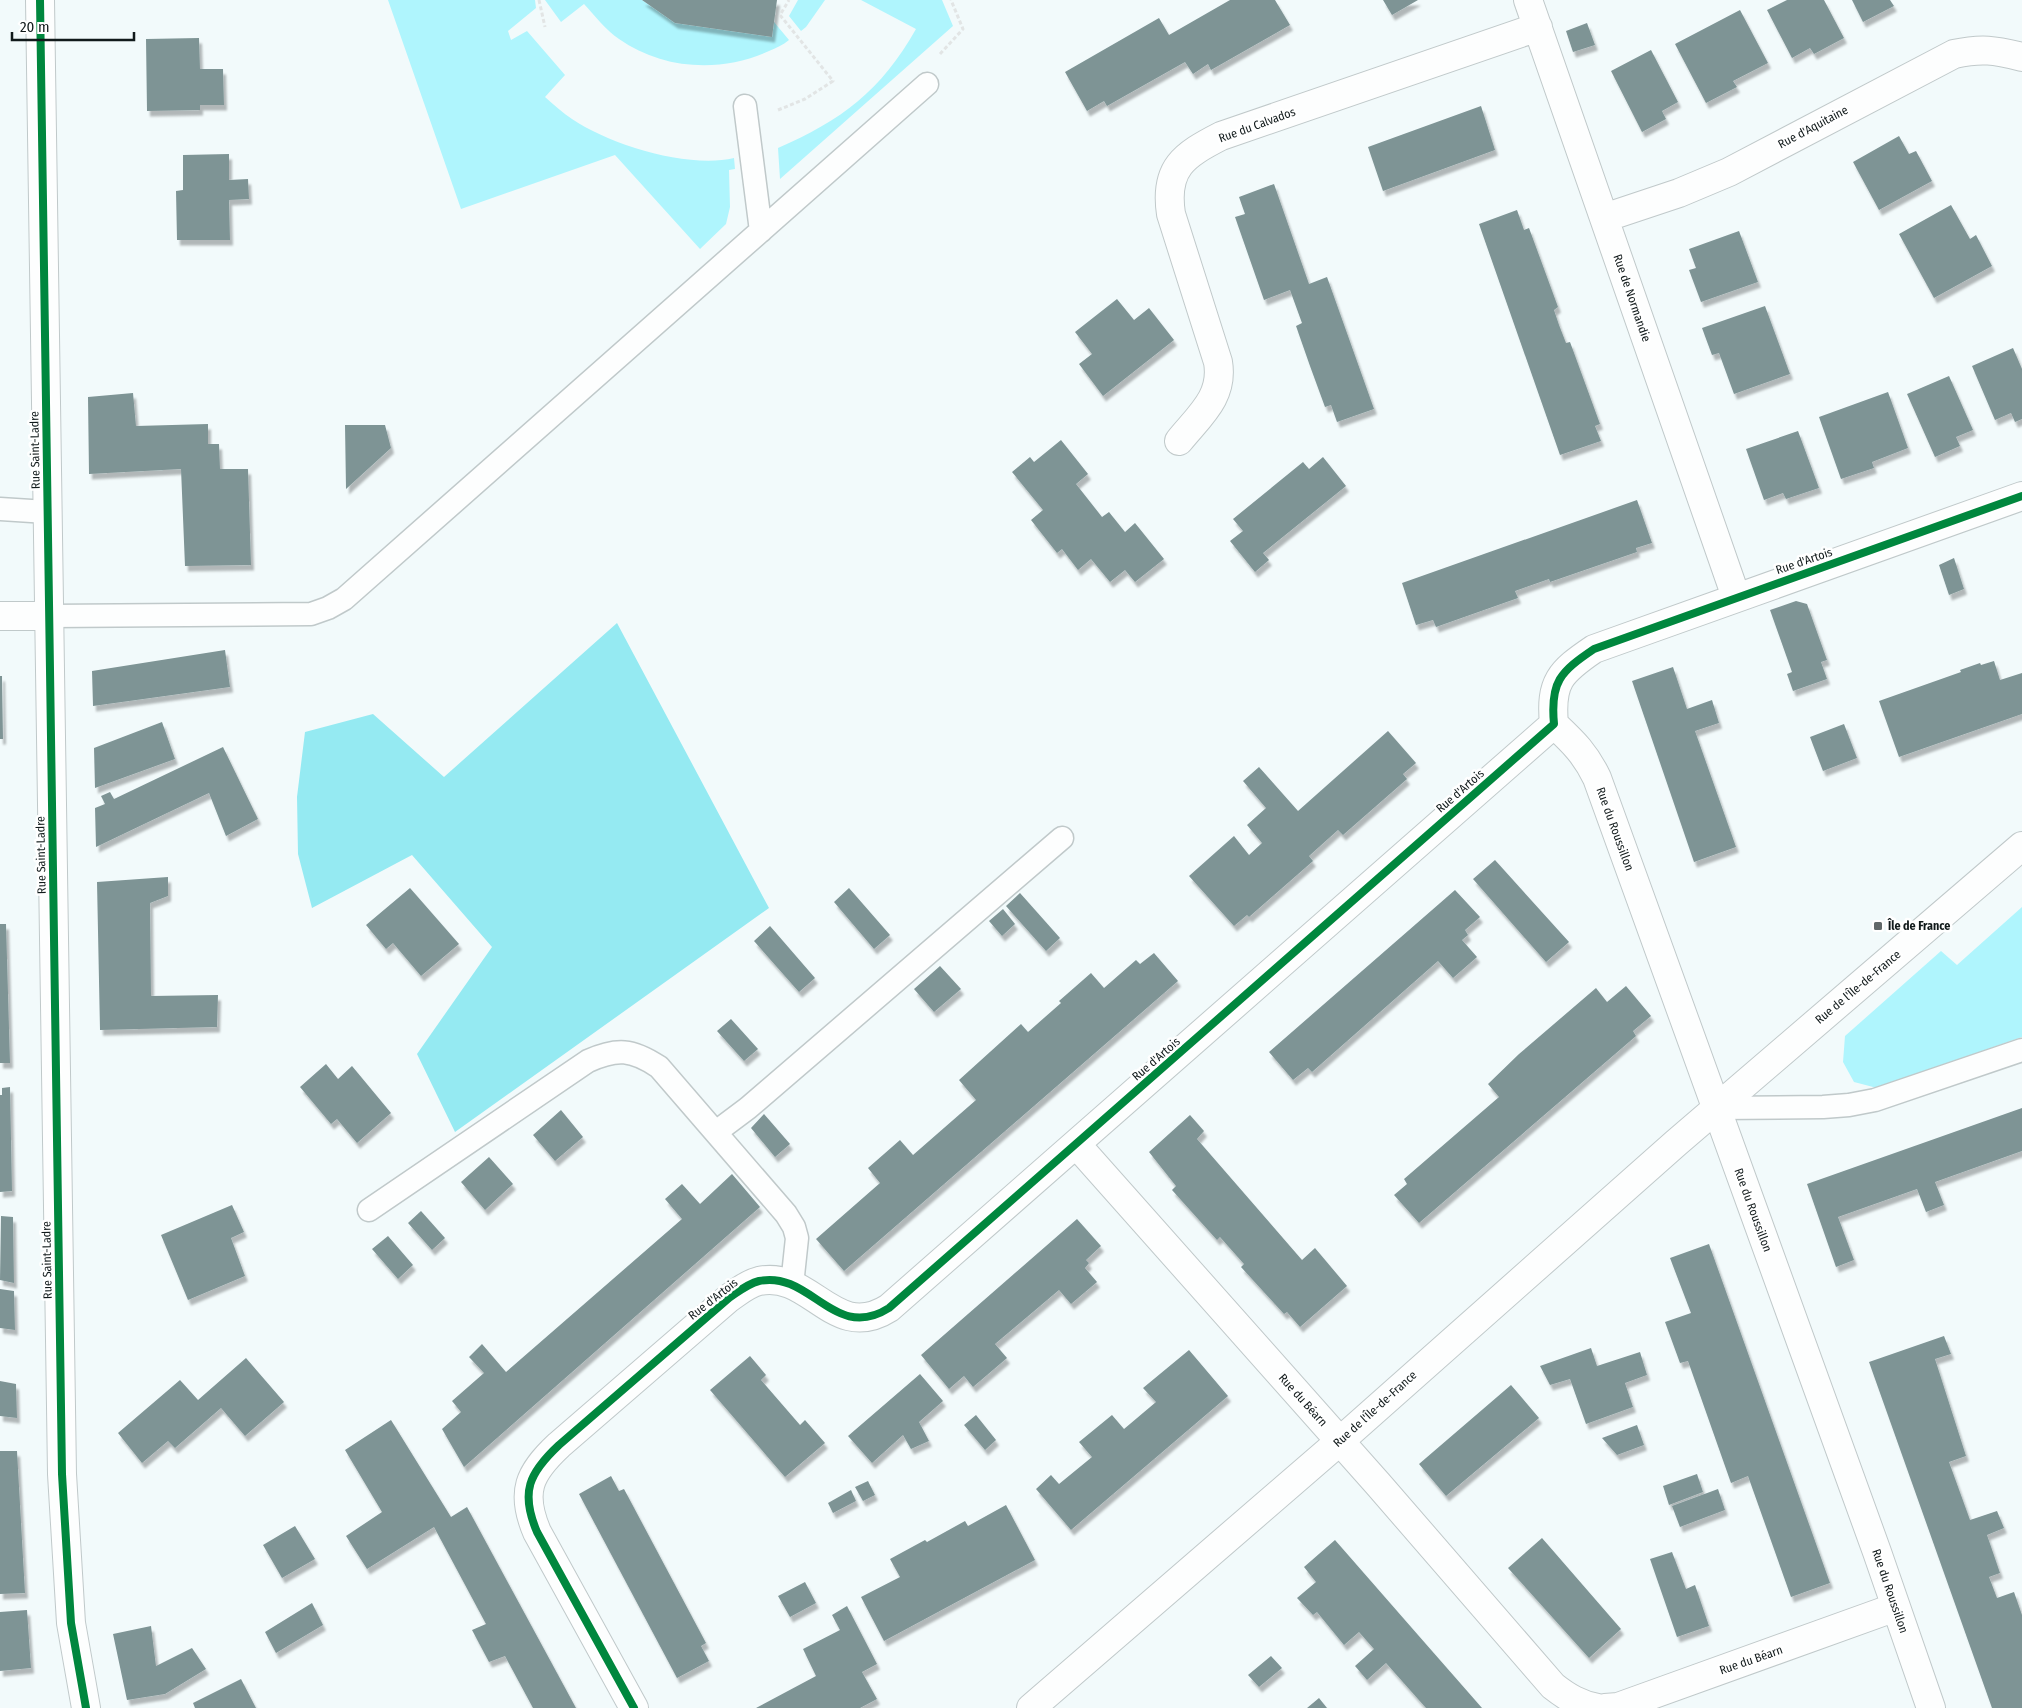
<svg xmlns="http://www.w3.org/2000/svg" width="2022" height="1708" viewBox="0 0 2022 1708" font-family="'Fira Sans Condensed',sans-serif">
	<defs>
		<filter id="shadow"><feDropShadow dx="3" dy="5.5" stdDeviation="1" flood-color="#0004"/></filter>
	</defs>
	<rect width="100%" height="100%" fill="#f2fafb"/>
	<!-- green -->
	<path fill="#aff5fd" d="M377,0H535L536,8L508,31L511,40L527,31L565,75L545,97C554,105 563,113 572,119C610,145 689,169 734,158L735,169L729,170L730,207L726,224L700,249L615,155L461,209L388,0Z
		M545,0H642L675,23L772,37L774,22L789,40C783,45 776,48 769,51C722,73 663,70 619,39C606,30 595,16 584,4L561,22Z
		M798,0H825L806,27L801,31L789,16Z
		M861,0H942L953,26L780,179L778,148C842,120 881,91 916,29Z
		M2022,907V1037L1877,1088L1854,1082L1843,1062L1845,1036L1941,951L1957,965Z"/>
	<!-- forest -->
	<path fill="#95eaf2" d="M617,623L769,908L455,1132L417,1054L492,947L412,855L312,908L298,854L297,797L305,732L373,714L444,777Z"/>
	<!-- building -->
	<path fill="#7e9495" filter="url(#shadow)" d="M642,0H777L772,37L675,23Z
		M1230,0H1275L1290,25L1211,70L1208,64L1193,74L1185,62L1107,106L1104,101L1087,111L1065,72L1159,18L1169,35Z
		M1383,0H1418L1392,15Z
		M1787,0H1824L1844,38L1814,54L1810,48L1792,58L1767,10Z
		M1852,0H1890L1894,6L1863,22Z
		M1740,10L1768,63L1733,81L1737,87L1706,103L1675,44Z
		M1587,23L1595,45L1573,52L1566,31Z
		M199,38L200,69H223L224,105H200V110L147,111L146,39Z
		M1651,50L1678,102L1662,111L1666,119L1642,132L1611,71Z
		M1481,106L1495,150L1383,191L1368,147Z
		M1899,136L1909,154L1916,151L1932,181L1879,210L1853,162Z
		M229,154V180L248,179L249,199L229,200L230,240H177L176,191L183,190V155Z
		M1274,184L1309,284L1327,277L1374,409L1337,422L1331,405L1325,407L1310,366L1296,326L1302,323L1290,290L1264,300L1235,217L1245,214L1239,197Z
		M1951,205L1970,239L1976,235L1992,266L1934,298L1899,234Z
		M1517,210L1524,230L1529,228L1558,307L1554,310L1559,325L1566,343L1570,342L1600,424L1595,426L1601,441L1560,455L1479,224Z
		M1739,231L1758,282L1701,302L1689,270L1696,268L1689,249Z
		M1117,299L1134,320L1149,308L1174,340L1103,396L1079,364L1092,354L1075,332Z
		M1765,306L1790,374L1734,394L1719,353L1712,355L1702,328Z
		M2013,348L2022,369V419L2015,422L2011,413L1995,420L1972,366Z
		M1949,376L1973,430L1956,437L1960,446L1935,457L1907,394Z
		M1888,392L1908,448L1872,462L1874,468L1841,479L1819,417Z
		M133,393L136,426L208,424V444H219L220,469H248L251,565L185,566L181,469L89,474L88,397Z
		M345,425H385L391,448L346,489Z
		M1798,431L1819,488L1786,499L1783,493L1764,500L1746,449Z
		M1061,440L1088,474L1076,484L1102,517L1109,512L1125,532L1135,523L1164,559L1135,582L1125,570L1110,582L1091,559L1078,570L1062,549L1057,553L1031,520L1043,510L1012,472L1030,457L1034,462Z
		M1323,457L1346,486L1263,553L1269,560L1255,572L1230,541L1243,531L1233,519L1303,462L1309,469Z
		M1637,500L1652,543L1636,548L1637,552L1550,582L1549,579L1515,591L1518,598L1436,627L1433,620L1416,625L1402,583Z
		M1954,558L1964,589L1949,595L1939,565Z
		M1796,601L1807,604L1827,660L1821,662L1827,679L1793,691L1787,674L1792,672L1770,610Z
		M225,650L230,687L93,706L92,671Z
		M1994,661L2000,680L2022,673V714L1899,757L1879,701L1961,672L1960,670L1980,663L1981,665Z
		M1673,667L1687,709L1712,700L1719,723L1695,731L1736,847L1694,862L1632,681Z
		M0,676H2L3,739H0Z
		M162,722L175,759L95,788L94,748Z
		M1844,724L1857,758L1823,771L1810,737Z
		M1388,731L1416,763L1403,774L1407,779L1343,835L1338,830L1309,856L1313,861L1249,917L1247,915L1234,926L1189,876L1234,836L1249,855L1262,843L1247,825L1266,808L1243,781L1259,767L1298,811Z
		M223,747L258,819L226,836L209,793L96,847L95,808L105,804L101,796L110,792L114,799Z
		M1495,860L1569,942L1546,962L1473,879Z
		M168,877V896L150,903L151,996L218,995L217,1027L100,1030L97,882Z
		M410,888L459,944L421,976L393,943L386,949L366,925Z
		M849,888L890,935L874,949L834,902Z
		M1455,890L1480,917L1465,930L1468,935L1462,940L1477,957L1453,978L1438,961L1312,1072L1308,1068L1293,1080L1269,1052Z
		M1020,893L1060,938L1046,951L1006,906Z
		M1003,909L1015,924L1002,936L989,921Z
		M0,924H6L10,1063H0Z
		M770,926L815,978L799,992L754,941Z
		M1154,953L1178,981L844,1271L816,1239L880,1183L868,1168L900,1140L913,1155L976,1100L959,1080L1021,1024L1028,1032L1061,1003L1059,1001L1091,973L1104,988L1136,960L1140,964Z
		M940,966L961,989L934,1012L914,989Z
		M1626,986L1651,1016L1633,1031L1636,1036L1419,1223L1394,1195L1407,1184L1404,1179L1499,1097L1488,1084L1519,1054L1596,988L1607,1002Z
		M731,1019L758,1049L744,1061L717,1031Z
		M326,1064L338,1079L352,1066L391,1113L357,1143L337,1119L331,1124L300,1087Z
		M10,1087L12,1191L0,1192V1095H2V1088Z
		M2022,1108V1151L1935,1182L1944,1205L1926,1212L1917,1189L1838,1217L1854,1260L1836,1267L1807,1184Z
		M561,1110L583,1137L555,1161L533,1135Z
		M764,1114L790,1144L775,1157L751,1128Z
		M1190,1115L1204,1131L1197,1139L1302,1260L1315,1248L1347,1286L1300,1327L1287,1312L1284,1314L1241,1267L1244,1264L1220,1237L1217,1240L1172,1190L1176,1186L1149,1152Z
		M489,1157L513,1184L485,1210L461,1182Z
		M732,1174L760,1207L464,1467L442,1429L461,1412L452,1401L484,1373L469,1357L482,1344L506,1372L682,1219L665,1199L682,1184L700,1204Z
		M232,1205L244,1232L231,1238L245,1276L188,1300L161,1235Z
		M421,1211L445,1238L432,1250L408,1223Z
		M1,1216L13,1217L14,1283L0,1280Z
		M1077,1219L1101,1246L1086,1260L1089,1263L1085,1268L1097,1282L1071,1304L1059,1290L995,1344L1007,1358L973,1387L964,1376L949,1389L921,1355Z
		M388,1236L413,1265L398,1279L372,1249Z
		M1709,1244L1830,1583L1791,1597L1748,1476L1731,1483L1688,1361L1680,1363L1665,1322L1691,1313L1670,1258Z
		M0,1289L14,1291L15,1330L0,1328Z
		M1944,1336L1951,1354L1935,1359L1966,1456L1949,1462L1970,1520L1997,1511L2004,1528L1987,1535L2000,1573L1989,1577L1997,1598L2014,1592L2022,1615V1708H1992L1869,1362Z
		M1591,1348L1597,1366L1640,1352L1647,1375L1625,1383L1633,1407L1586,1424L1570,1379L1550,1385L1540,1366Z
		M1189,1350L1228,1396L1071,1530L1036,1489L1051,1475L1059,1484L1092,1457L1079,1442L1112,1415L1124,1429L1156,1402L1143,1388Z
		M750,1356L766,1375L761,1380L800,1425L805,1420L825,1443L785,1477L710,1390Z
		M246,1358L284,1402L245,1436L221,1408L175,1448L168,1441L142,1463L118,1433L180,1380L198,1400Z
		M920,1374L943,1401L919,1422L929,1441L911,1449L903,1435L872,1463L848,1436Z
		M0,1381L16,1384L17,1418L0,1416Z
		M1511,1385L1539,1418L1446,1496L1419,1464Z
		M976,1415L996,1440L985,1450L964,1425Z
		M391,1420L451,1517L467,1507L576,1708H533L505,1656L489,1662L472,1630L486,1624L434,1527L367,1569L346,1536L382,1512L345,1450Z
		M1637,1425L1644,1445L1617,1455L1602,1438Z
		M0,1451H17L25,1593L0,1594Z
		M1697,1474L1703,1492L1669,1505L1663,1486Z
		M611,1476L619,1491L624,1489L706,1643L701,1646L709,1661L677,1678L579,1494Z
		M868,1481L875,1495L863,1501L855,1487Z
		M1718,1489L1725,1510L1680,1527L1672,1506Z
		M851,1490L856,1501L833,1513L828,1503Z
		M1006,1505L1035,1560L884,1641L861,1597L900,1577L890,1559L925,1540L927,1542L965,1521L968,1526Z
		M295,1526L315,1559L282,1578L263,1545Z
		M1542,1538L1621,1629L1589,1658L1508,1568Z
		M1335,1540L1418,1635L1482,1708H1426L1386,1663L1367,1680L1355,1666L1374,1649L1359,1632L1344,1645L1317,1612L1313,1615L1297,1598L1316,1582L1304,1567Z
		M1672,1552L1686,1589L1695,1585L1709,1626L1677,1637L1650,1559Z
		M805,1582L816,1603L790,1617L778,1596Z
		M312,1603L323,1625L276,1653L265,1632Z
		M847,1606L877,1664L862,1672L877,1699L860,1708H756L816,1676L803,1649L840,1630L832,1615Z
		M27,1610L31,1668L0,1671V1612Z
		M151,1626L156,1666L192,1648L206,1669L165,1694L127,1700L113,1634Z
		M1271,1656L1282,1668L1259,1687L1248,1675Z
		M241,1679L256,1708H195L193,1703Z
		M1319,1698L1327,1708H1307Z"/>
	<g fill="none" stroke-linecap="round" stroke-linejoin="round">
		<defs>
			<path id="service" d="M745,106L761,231
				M0,509L47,512
				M49,616L311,614L328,608L344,599L927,84
				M1716,1108L1823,1107L1849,1105L1875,1100L2022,1050
				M716,1132L748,1108L1062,838
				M369,1210L588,1061C617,1048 632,1049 659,1067L786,1214L794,1227L797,1238L792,1285"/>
			<path id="minor" d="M1528,0L1736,597
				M1604,218L1679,193L1729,172L1954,54C1982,48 1994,50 2022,57
				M1179,441C1199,416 1224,397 1218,362L1171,214C1164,168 1184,155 1221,136L1538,27
				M0,616H49
				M1554,724C1573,742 1585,753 1597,778L1877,1552L1931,1708
				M1076,1144L1378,1484L1553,1686C1567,1697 1580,1705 1598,1708
				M634,1708L537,1532C520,1492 529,1473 559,1445L729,1298C738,1292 747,1284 759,1281C811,1270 834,1343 889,1308L1554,724C1550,682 1560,672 1594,649L2022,496
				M1031,1708L1340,1441L1676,1143L2022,846
				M1605,1708L1618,1707L1896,1607"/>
			<path id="tertiary" d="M40,0L62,1474L71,1623L86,1708"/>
		</defs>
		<!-- service casing -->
		<use href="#service" stroke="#c0c9ca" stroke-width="25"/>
		<!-- minor casing -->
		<use href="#minor" stroke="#c0c9ca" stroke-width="30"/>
		<!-- tertiary casing -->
		<use href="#tertiary" stroke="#c0c9ca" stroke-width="30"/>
		<!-- path -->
		<path stroke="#e2e5e5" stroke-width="3" stroke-dasharray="4 2.5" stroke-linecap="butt" d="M539,0L545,27
			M940,54L963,29L951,0
			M778,110L805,99L833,81L780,15L789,0"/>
		<!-- service -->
		<use href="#service" stroke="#fdfefe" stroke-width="22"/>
		<!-- minor -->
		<use href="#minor" stroke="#fdfefe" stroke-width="28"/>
		<!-- tertiary -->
		<use href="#tertiary" stroke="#fdfefe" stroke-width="28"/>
		<defs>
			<path id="cycleway" d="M40,0L62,1474L71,1623L86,1708
				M634,1708L537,1532C520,1492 529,1473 559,1445L729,1298C738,1292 747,1284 759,1281C811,1270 834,1343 889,1308L1554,724C1550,682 1560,672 1594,649L2022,496"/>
		</defs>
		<!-- cycleway casing -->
		<use href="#cycleway" stroke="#fff" stroke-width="11"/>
		<!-- cycleway -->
		<use href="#cycleway" stroke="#00873e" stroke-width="8"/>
	</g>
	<!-- markers -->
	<rect fill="#606869" stroke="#fff" stroke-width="2" x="1873" y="921" width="10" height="10" rx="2.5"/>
	<g text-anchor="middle" stroke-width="5" stroke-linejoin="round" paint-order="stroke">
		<!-- street labels -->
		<g font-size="12" fill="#111a1b" stroke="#fff">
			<text transform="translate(1257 125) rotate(-20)" y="4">Rue du Calvados</text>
			<text transform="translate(1813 127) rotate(-28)" y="4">Rue d'Aquitaine</text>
			<text transform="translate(1632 298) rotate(71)" y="4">Rue de Normandie</text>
			<text transform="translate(35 450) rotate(-91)" y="4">Rue Saint-Ladre</text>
			<text transform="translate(1804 561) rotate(-19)" y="4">Rue d'Artois</text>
			<text transform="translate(1460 791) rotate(-41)" y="4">Rue d'Artois</text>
			<text transform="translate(1615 829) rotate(70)" y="4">Rue du Roussillon</text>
			<text transform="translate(41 855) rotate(-91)" y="4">Rue Saint-Ladre</text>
			<text transform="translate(1858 987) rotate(-40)" y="4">Rue de l'Île-de-France</text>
			<text transform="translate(1156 1059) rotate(-41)" y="4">Rue d'Artois</text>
			<text transform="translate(1753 1210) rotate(70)" y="4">Rue du Roussillon</text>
			<text transform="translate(47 1260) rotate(-91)" y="4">Rue Saint-Ladre</text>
			<text transform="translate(713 1299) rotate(-38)" y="4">Rue d'Artois</text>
			<text transform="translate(1303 1400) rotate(48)" y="4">Rue du Béarn</text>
			<text transform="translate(1375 1409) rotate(-42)" y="4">Rue de l'Île-de-France</text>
			<text transform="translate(1890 1591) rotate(71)" y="4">Rue du Roussillon</text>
			<text transform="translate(1751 1660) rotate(-19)" y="4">Rue du Béarn</text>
		</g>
		<!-- poi labels -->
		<g font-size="12" font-weight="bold" fill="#111a1b" stroke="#fff" text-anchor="start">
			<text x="1888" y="930">Île de France</text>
		</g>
	</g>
	<!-- scale -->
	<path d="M12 32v8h122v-8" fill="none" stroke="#111a1b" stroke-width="2.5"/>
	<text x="20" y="32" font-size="15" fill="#111a1b" stroke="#ffffff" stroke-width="4" paint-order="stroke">20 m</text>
</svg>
